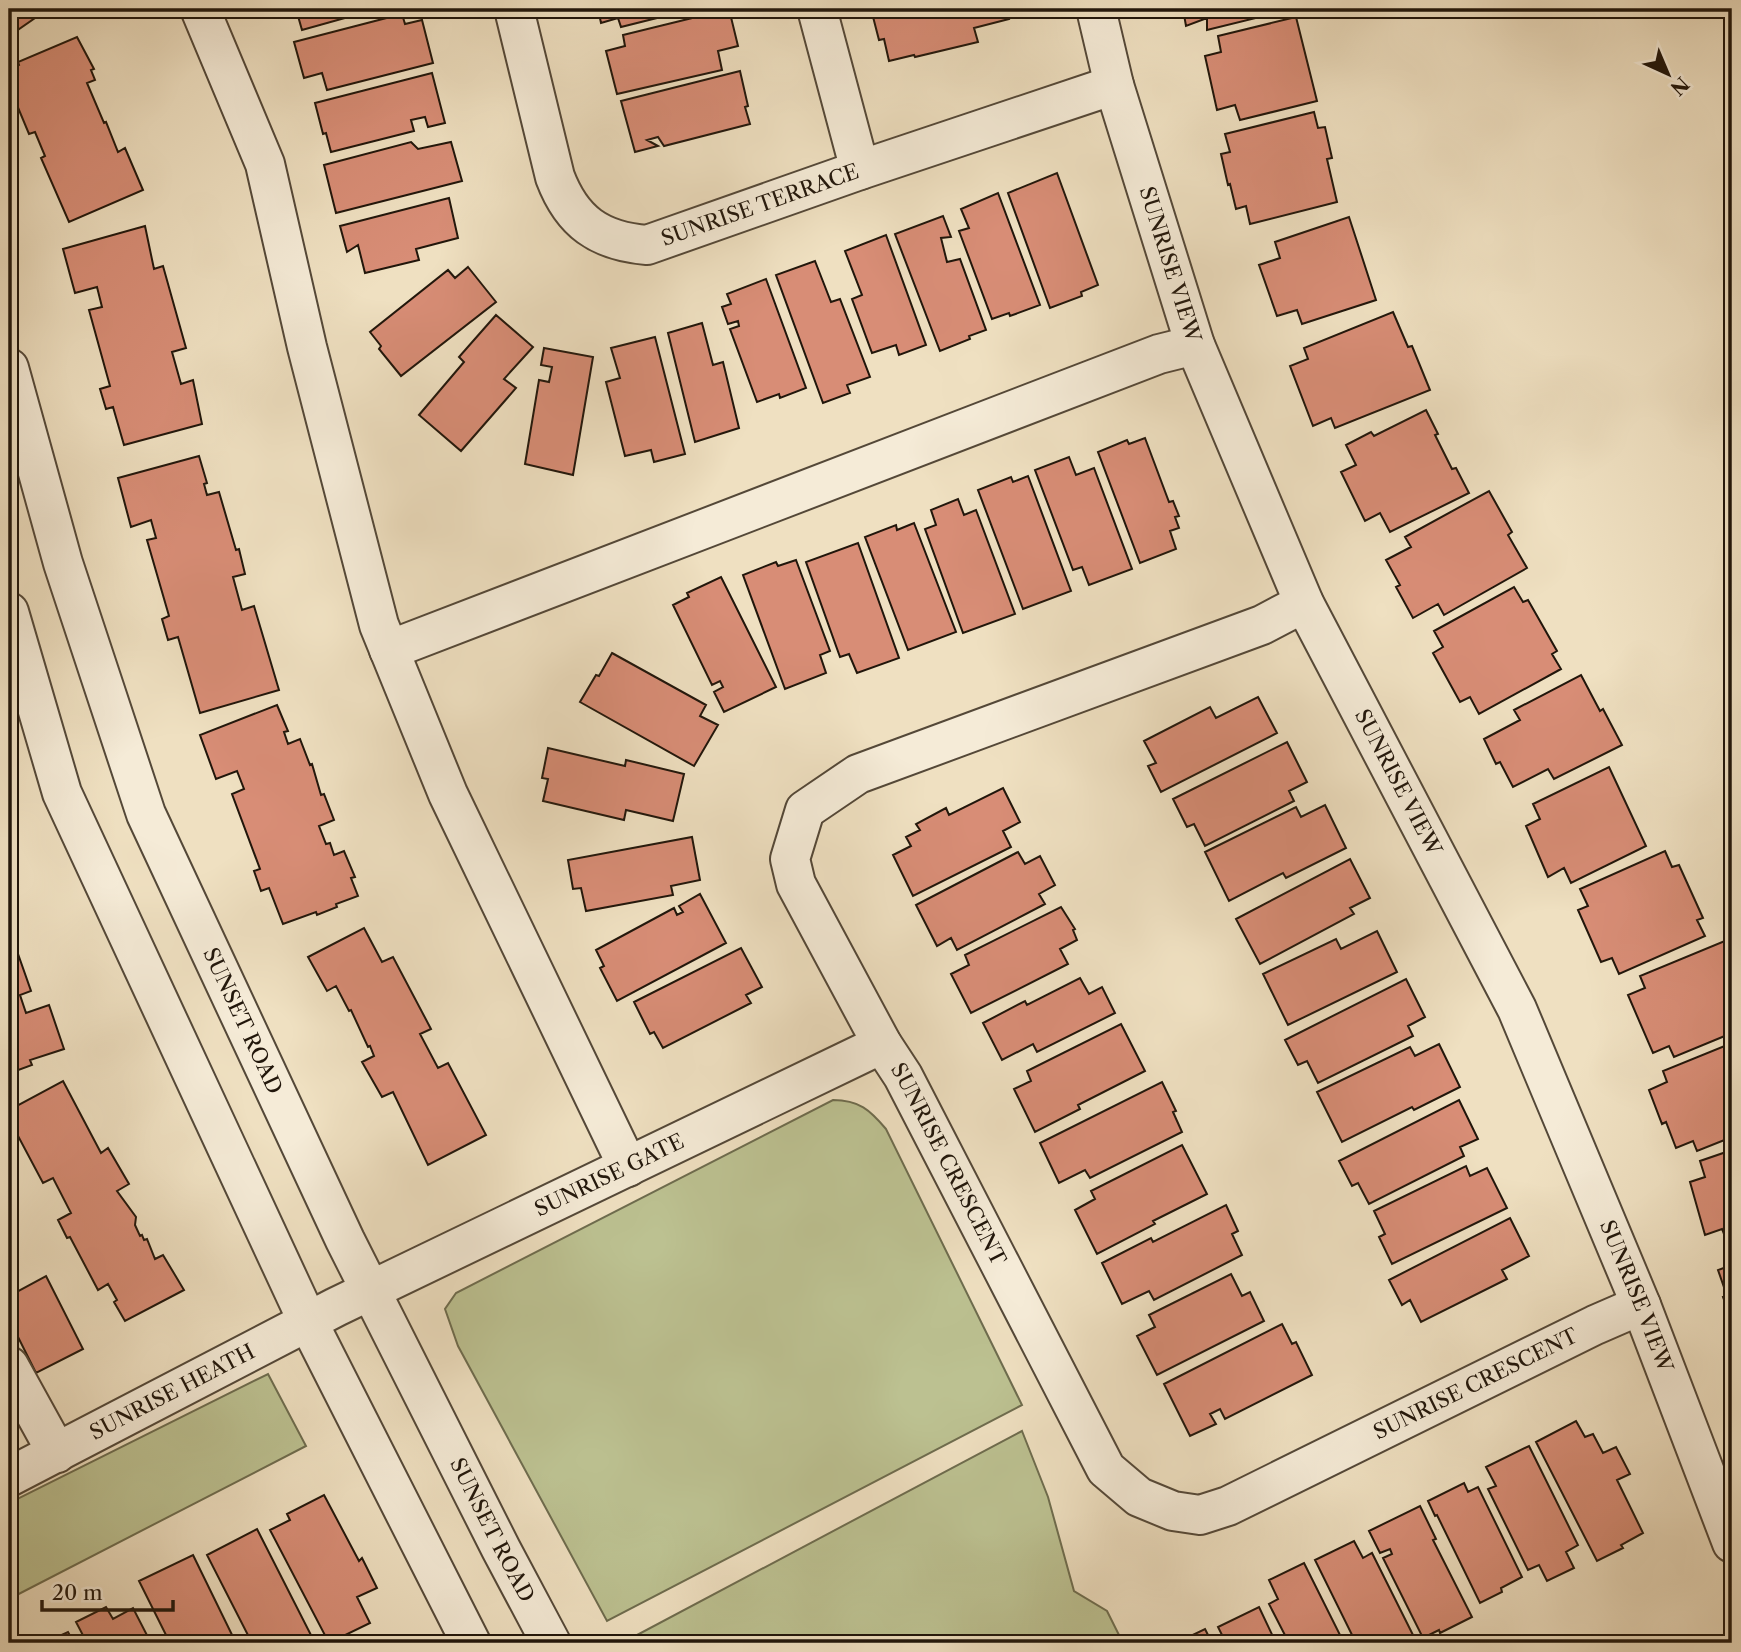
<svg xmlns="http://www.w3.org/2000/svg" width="1741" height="1652" viewBox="0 0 1741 1652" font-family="'Libre Caslon Text',serif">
	<rect width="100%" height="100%" fill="#efe0c1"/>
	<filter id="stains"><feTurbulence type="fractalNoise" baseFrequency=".00286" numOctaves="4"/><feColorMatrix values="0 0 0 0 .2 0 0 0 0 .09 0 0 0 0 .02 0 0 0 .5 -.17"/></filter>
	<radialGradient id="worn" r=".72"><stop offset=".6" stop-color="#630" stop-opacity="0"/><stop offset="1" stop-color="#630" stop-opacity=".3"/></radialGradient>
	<!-- green -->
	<path fill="#bcc191" stroke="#6e6c4e" stroke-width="2" d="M833,1100C859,1100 870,1110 886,1129L1022,1405L607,1621L458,1346L445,1309L456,1293Z
		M268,1374L306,1446L9,1599V1503Z
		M1022,1431L1048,1497L1074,1591L1107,1611L1123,1643H641L637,1635Z"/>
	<!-- building -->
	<path fill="#d88d76" stroke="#21160b" stroke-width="2" d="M9,9H48L9,36Z
		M296,9H370V11L302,30Z
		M598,9H693L621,27L618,18L601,23Z
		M729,9L738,46L718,51L722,70L617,94L606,51L625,46L623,35Z
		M871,9H1006L1009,19L974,28L978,42L915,57L914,55L889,61L884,39L879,40Z
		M1183,9H1292L1207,30V18L1186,26Z
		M402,14L405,24L422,20L433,63L327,90L322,73L304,78L294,42Z
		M1296,17L1317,101L1240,120L1235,105L1217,110L1205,56L1221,52L1218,36Z
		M77,37L94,69L91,70L95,80L87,83L104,123L106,122L118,152L125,148L143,190L69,222L41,158L45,156L35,132L29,134L9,86V69L19,65L18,62Z
		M740,71L748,106L745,107L750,124L664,146L658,137L647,140L658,146L635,152L621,101Z
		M432,73L445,123L428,127L425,117L411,120L414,131L331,152L326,133L323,134L315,103Z
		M1314,112L1318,128L1325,127L1332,158L1327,159L1337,202L1250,224L1246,206L1236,209L1230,184L1228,185L1221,154L1230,152L1225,134Z
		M411,142L418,149L451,142L462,181L336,213L324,165Z
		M1057,173L1098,285L1081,292L1082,296L1050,308L1008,193Z
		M998,193L1040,305L1010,316L1009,313L992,319L959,231L969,228L961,209Z
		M449,198L458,238L416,249L419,260L365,273L358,245L347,252L340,226Z
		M943,216L951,237L941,238L947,262L960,259L986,330L969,336L970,339L940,351L895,234Z
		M1349,217L1376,300L1302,324L1297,310L1277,316L1259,265L1280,258L1275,242Z
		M145,226L154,269L163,266L186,348L172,352L181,384L193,380L202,424L124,445L113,407L106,409L100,389L110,386L89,310L102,307L97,287L75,293L63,249Z
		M886,235L926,345L899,355L896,345L872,353L852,299L862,295L845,251Z
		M815,261L831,302L840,299L870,377L847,385L850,393L823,403L776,275Z
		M468,267L496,302L401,376L379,349L381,346L370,332L448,270L455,278Z
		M766,279L806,388L780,398L779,394L757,402L730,329L739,326L738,321L728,324L722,307L731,304L727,294Z
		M1393,312L1408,347L1412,346L1430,390L1335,428L1331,418L1313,426L1290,366L1308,359L1304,348Z
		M496,315L533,347L504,379L516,388L461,451L419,415L464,362L459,357Z
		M702,323L713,365L723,362L739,428L695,442L668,333Z
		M655,337L685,454L654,462L651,450L625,456L606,382L620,378L611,348Z
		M544,348L593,357L573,475L525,464L539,380L549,382L552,367L541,365Z
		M1426,410L1438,434L1435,435L1452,469L1456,468L1469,493L1390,532L1380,513L1365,521L1341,472L1356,465L1346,445L1371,432L1374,436Z
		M1145,438L1169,502L1173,501L1179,516L1175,517L1179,528L1170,531L1176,549L1140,563L1098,452L1127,440L1129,444Z
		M199,456L207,483L204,484L207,495L219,492L236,550L239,549L245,574L233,577L242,610L254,606L279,690L200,713L178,637L168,640L162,619L169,616L147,540L156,538L151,520L131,527L118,478Z
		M1069,457L1076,475L1094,468L1132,569L1089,585L1082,567L1073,570L1035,470Z
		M1028,476L1071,591L1023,609L978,490L1011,477L1013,482Z
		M1489,491L1512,532L1508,535L1527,568L1444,615L1438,604L1413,618L1396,587L1400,585L1386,560L1411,547L1405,537Z
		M958,499L964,515L976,510L1015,614L963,633L925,529L936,525L931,510Z
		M914,523L956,632L908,650L865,537L896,525L897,530Z
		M858,543L899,658L857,673L849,654L840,657L806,562Z
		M796,560L830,651L820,655L826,673L785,689L743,575L776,562L778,566Z
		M721,577L776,687L724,712L714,692L723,687L720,681L712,685L673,605L689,597L687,593Z
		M1514,587L1523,602L1528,600L1557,651L1552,654L1561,669L1479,714L1470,697L1460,702L1433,653L1443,647L1434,631Z
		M612,653L706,705L700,716L718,725L694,766L580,702L596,675L599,676Z
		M1581,675L1600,711L1603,709L1622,745L1554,779L1548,769L1513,787L1500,762L1496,764L1484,739L1520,720L1514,710Z
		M1258,697L1277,733L1161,792L1148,766L1156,763L1144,741L1210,707L1216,718Z
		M277,705L288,731L284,732L288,744L300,739L310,765L312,764L321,795L324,794L334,820L319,826L326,844L330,843L334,855L344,851L355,877L351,878L358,896L336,904L337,907L317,915L316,912L283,924L269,888L261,891L254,871L260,869L232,794L244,789L237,771L216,779L200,735Z
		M1287,742L1307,782L1289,791L1294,801L1205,846L1194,824L1187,827L1173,799Z
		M548,748L625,766L626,760L684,774L673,821L626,810L624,820L543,801L548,779L542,778Z
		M1609,767L1646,846L1571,883L1564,868L1548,877L1526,826L1540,819L1533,804Z
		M1003,788L1020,822L1003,831L1011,847L913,896L893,855L911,846L906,837L920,830L916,824L946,808L949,815Z
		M1325,805L1346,848L1286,878L1283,873L1229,901L1205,852L1296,807L1301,817Z
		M692,837L700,880L671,886L673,895L586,911L581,888L573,889L568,860Z
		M1665,851L1672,867L1679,865L1703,918L1697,920L1705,936L1619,974L1612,958L1601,962L1578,910L1588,906L1580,889Z
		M1018,852L1025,864L1040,856L1055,885L1039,894L1045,904L957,950L951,938L937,946L916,905Z
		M1350,859L1370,898L1350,908L1354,914L1260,964L1236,919Z
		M700,894L726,943L617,1001L600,968L604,966L596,950L674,908L677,915L683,912L679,906Z
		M1061,907L1075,929L1073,930L1077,940L1060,949L1068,964L971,1013L951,974L969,965L965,955Z
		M364,928L382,962L393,957L431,1029L420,1034L438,1068L448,1063L486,1135L428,1165L393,1092L382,1097L362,1062L374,1056L370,1046L368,1047L351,1010L349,1011L336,986L327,991L308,957Z
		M1377,931L1397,972L1288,1025L1263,974L1336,939L1341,949Z
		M11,934L31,991L20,995L26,1013L49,1005L64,1049L30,1060L32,1065L13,1072L12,1069L9,1070V935Z
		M1732,938V1033L1674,1057L1669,1046L1653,1053L1628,995L1645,988L1640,976Z
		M741,948L762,987L746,995L751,1003L663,1048L654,1032L650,1034L634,1002Z
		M1080,978L1089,994L1102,987L1115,1013L1037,1052L1033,1044L1002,1060L983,1023L1025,1001L1027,1005Z
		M1406,979L1425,1017L1408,1026L1413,1036L1318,1083L1307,1061L1298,1065L1285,1040Z
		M1121,1024L1145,1071L1078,1105L1080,1109L1035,1132L1014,1089L1031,1081L1027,1071Z
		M1732,1043V1137L1697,1151L1693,1141L1676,1148L1666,1122L1662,1124L1649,1090L1667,1082L1663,1071Z
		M1439,1044L1460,1087L1414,1110L1412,1107L1342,1142L1317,1092L1410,1047L1415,1056Z
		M63,1081L101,1153L108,1148L129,1184L117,1191L136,1217L135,1225L140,1236L142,1235L144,1240L147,1239L155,1259L163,1255L184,1290L125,1321L114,1302L117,1300L108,1284L98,1290L70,1237L67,1238L58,1220L71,1213L53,1178L43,1183L9,1119V1110Z
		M1162,1082L1176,1111L1173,1112L1182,1132L1090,1178L1085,1170L1059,1183L1040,1143Z
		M1459,1100L1478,1139L1460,1147L1464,1156L1369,1204L1358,1183L1352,1186L1339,1161Z
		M1182,1145L1207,1194L1153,1221L1155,1224L1097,1254L1075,1210L1095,1199L1091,1191Z
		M1732,1150V1242L1728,1244L1722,1229L1705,1235L1690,1182L1705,1177L1700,1161Z
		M1466,1166L1470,1176L1487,1168L1507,1208L1392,1264L1379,1237L1385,1234L1374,1211Z
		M1226,1205L1238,1231L1232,1234L1242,1255L1154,1300L1149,1291L1122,1304L1102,1263L1151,1238L1153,1242Z
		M1510,1218L1529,1256L1502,1270L1507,1279L1421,1322L1410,1300L1402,1305L1389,1280Z
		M1732,1265V1322L1723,1297L1727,1296L1718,1270Z
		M1231,1274L1242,1296L1250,1292L1264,1321L1157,1375L1137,1336L1155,1327L1149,1315Z
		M46,1276L83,1349L36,1373L9,1319V1296Z
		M1282,1324L1292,1344L1296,1342L1312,1375L1225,1419L1220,1409L1210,1414L1216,1424L1190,1436L1164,1384Z
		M1576,1421L1585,1437L1593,1434L1603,1453L1616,1447L1630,1474L1617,1480L1643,1533L1621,1545L1623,1548L1597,1561L1536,1442Z
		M1529,1446L1578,1545L1566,1552L1574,1568L1547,1581L1539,1565L1528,1570L1488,1489L1496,1486L1486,1467Z
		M1464,1483L1468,1492L1478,1487L1522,1577L1501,1588L1502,1592L1480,1603L1437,1515L1435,1516L1428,1501Z
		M324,1495L359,1561L362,1558L377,1588L357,1597L370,1623L329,1643L270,1530L290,1520L287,1514Z
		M1420,1506L1436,1539L1433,1540L1472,1617L1440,1633L1439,1630L1423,1638L1383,1558L1392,1554L1390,1549L1380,1553L1369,1531Z
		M257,1529L315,1643H252L207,1555Z
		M1354,1541L1363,1558L1372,1553L1417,1643H1356L1315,1560Z
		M193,1555L236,1643H170L139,1581Z
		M1304,1563L1344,1643H1289L1269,1604L1278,1599L1269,1580Z
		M106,1607L113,1619L133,1608L151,1643H87L76,1622Z
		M1259,1607L1276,1643H1226L1218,1627Z
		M1205,1629L1212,1643H1176Z
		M68,1632L74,1643H44Z"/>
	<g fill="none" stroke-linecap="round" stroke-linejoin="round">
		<defs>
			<g id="minor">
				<path d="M200,9L265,164L307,347L379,625L448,794L628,1167"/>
				<path id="s1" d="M514,9L555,177C572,222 599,241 647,245L860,170L1114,85"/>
				<path d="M817,9L860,170"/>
				<path id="s2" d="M1096,9L1114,85L1195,345L1304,603L1517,1009L1641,1305L1732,1543"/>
				<path id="s3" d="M9,368L63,563L146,814L345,1240L501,1549L551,1643"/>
				<path id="s4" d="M1304,603L1262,625L858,774L805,810L790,859L796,884L882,1044L903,1076L1106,1469L1139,1497L1173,1511L1200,1515L1228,1506L1595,1325L1641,1305"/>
				<path d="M9,612L62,793L308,1322L471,1643"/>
				<path d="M389,650L1159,354L1195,345"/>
				<path d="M9,1366L57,1453"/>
				<path id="s5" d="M9,1477L336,1307L882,1044"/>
			</g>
		</defs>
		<!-- minor casing -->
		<use href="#minor" stroke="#544838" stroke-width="42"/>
		<!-- minor -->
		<use href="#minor" stroke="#f5ebd7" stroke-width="38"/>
	</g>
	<g text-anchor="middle" stroke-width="6" stroke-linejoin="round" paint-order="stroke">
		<!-- street labels -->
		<g font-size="21" fill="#21160b" stroke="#f5ebd7">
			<text dy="7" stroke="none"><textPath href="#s1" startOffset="415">SUNRISE TERRACE</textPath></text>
			<text dy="7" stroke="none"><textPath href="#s2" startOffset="266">SUNRISE VIEW</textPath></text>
			<text dy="7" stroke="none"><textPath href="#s2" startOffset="833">SUNRISE VIEW</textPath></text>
			<text dy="7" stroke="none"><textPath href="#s3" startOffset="695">SUNSET ROAD</textPath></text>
			<text dy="7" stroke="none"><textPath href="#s4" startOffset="938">SUNRISE CRESCENT</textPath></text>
			<text dy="7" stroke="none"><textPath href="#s5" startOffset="672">SUNRISE GATE</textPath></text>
			<text dy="7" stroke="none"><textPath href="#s2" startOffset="1400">SUNRISE VIEW</textPath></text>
			<text dy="7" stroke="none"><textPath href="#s4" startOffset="1694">SUNRISE CRESCENT</textPath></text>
			<text dy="7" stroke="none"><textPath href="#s5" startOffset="184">SUNRISE HEATH</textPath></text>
			<text dy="7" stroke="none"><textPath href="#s3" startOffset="1262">SUNSET ROAD</textPath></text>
		</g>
	</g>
	<!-- margin -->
	<rect width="1741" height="1652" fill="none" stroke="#efe0c1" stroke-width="35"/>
	<rect x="10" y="10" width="1720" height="1631" fill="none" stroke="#21160b" stroke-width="3.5"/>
	<rect x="18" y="18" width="1706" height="1617" fill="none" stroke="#21160b" stroke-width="2"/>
	<!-- north arrow -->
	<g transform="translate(1668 74) rotate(136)" stroke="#f5ebd7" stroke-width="5" paint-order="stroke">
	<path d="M0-5L12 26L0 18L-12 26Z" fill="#21160b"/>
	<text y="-10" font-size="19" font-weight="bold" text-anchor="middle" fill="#21160b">N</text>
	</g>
	<!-- scale -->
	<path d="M42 1600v10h131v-10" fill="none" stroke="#21160b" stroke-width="3.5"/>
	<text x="52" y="1600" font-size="21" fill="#21160b" stroke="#f5ebd7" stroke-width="5" paint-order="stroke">20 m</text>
	<rect width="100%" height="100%" filter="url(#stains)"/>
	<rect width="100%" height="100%" fill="url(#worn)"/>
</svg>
